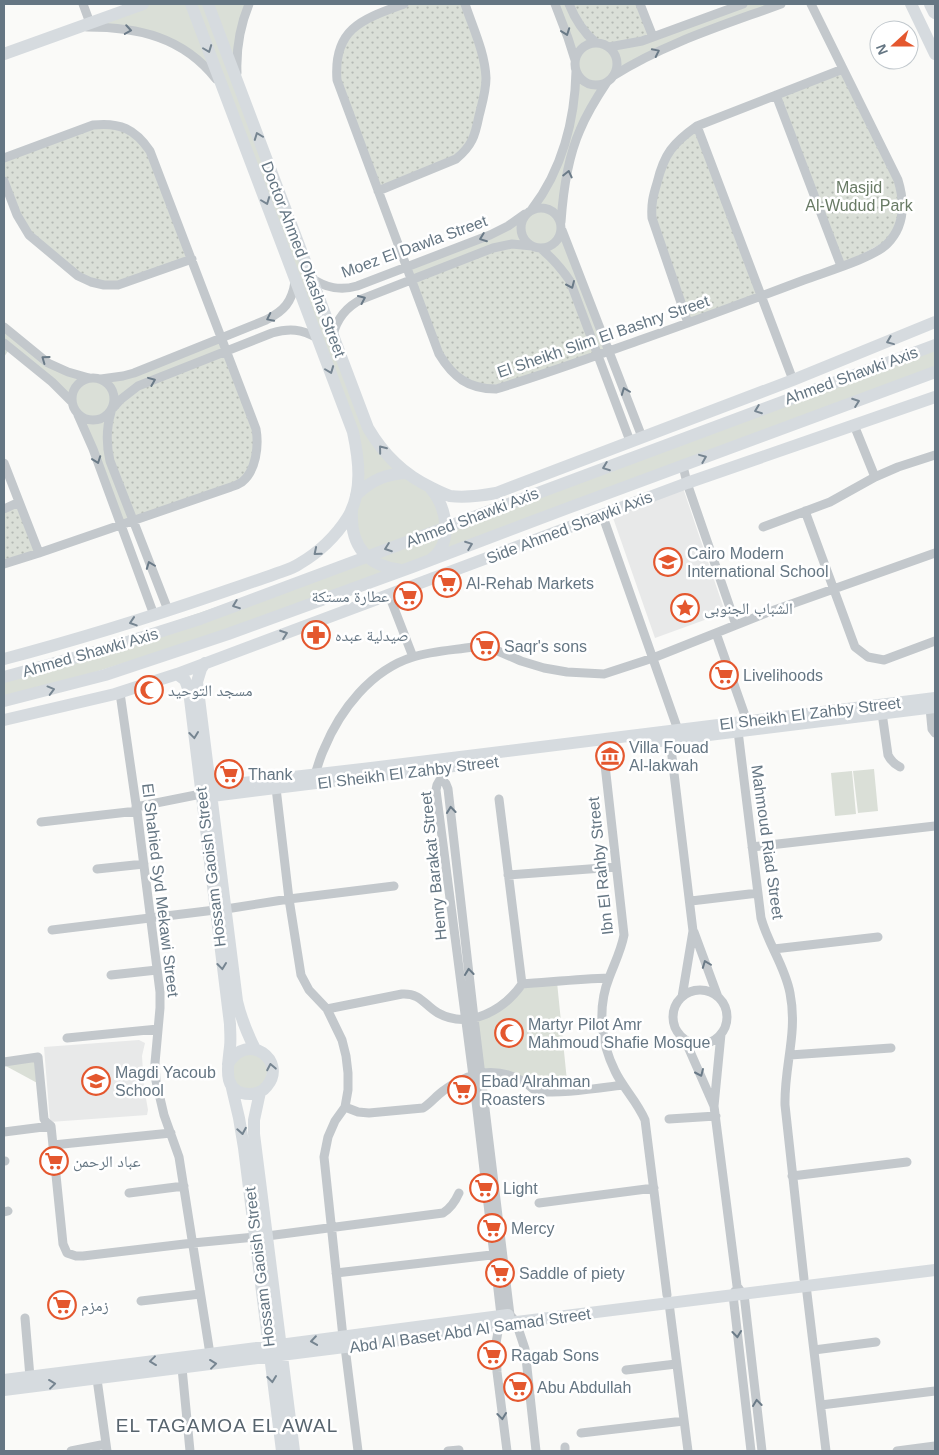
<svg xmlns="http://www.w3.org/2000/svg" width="939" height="1455" viewBox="0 0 939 1455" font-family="Arial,'Noto Naskh Arabic',sans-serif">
	<defs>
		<pattern id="park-dots" width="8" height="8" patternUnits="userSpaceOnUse" patternTransform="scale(1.25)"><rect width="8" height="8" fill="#dadfd7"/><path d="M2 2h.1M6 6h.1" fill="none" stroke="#b4b9b4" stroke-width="1.8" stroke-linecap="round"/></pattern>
	</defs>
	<rect width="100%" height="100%" fill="#fafaf8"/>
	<!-- built -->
	<path fill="#e8e9e9" d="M683,488L724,609L721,614L655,638L612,515Z
		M139,1040L145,1043L142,1056L144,1087L148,1110L147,1115L50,1122L44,1047Z"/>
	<!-- grass -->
	<path fill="#dadfd7" d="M143,4H249L244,17L237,81L368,428L427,486L446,527L935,345V372L310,604L4,701V677L38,668L366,556L356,542L358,455L223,87L208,69L149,33L79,27Z
		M555,4H569L595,42L602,43L609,47L743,4H781L670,45L613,76L607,82L580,129L561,222L610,351L598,355L411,279L407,267L517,221L532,209L564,146L576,71L575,61Z
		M4,327L48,363L90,378H112L222,338L227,351L134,520L121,524L78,415L72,402L10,348L4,357Z
		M874,769L878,811L858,813L853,771Z
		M852,771L856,814L835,816L831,773Z
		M557,982L568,1091L535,1090L519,1079L481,1073L474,1018L481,1016L522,984Z
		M239,1051L268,1058L266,1088L236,1090L228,1064Z
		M38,1057L41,1085L4,1065Z"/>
	<!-- park -->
	<path fill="url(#park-dots)" d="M404,4H465L486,79L466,151L378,191L336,67L350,31Z
		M569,4H640L653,37L609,47L602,43L595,42Z
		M843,69L902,193L893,237L841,266L776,95Z
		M106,124L143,140L192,259L118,285L91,282L29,235L4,181V158Z
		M697,126L762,296L688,323L652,218L662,164Z
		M503,246L540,248L562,268L598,355L482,389L447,366L411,279Z
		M227,351L256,429L258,450L243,482L134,520L110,461L108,422L129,392Z
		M19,502L39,553L4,564V509Z"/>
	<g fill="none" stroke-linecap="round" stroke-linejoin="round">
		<!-- street -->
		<path stroke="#c3c8cc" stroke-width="9" d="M83,4L90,23
			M404,4C363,19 333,28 337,80L439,354C453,377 468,389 496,389C546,374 595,356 643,339C697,320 751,300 804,280C825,272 873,258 887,244C905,226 905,203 898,180L811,4
			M555,4L568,38L575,60
			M569,4C575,19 582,31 595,42
			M640,4L653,37
			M87,27C138,27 183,37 216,79
			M575 64a21 21 0 1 1 42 0a21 21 0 1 1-42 0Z
			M609,47L642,41L743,4
			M237,73C236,49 240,26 249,4
			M613,76C665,43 724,25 781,4
			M776,95L841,266
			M697,126L793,380
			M4,158L93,125C120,122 135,129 150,151L256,429C259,446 256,471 242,482C239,484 235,486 231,487L39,553L4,564
			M4,181L17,215L29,235L78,276L91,282L104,285H118L192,259
			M378,191L456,159C472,146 475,136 479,116C482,104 486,91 486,78C485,53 473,28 465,4
			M521 228a20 20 0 1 1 40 0a20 20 0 1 1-40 0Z
			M532,209C562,170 575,120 576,71
			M561,222C563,193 568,157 580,130C587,113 597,97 607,82
			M562,230L642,437
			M540,248C553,258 561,268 570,281L630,441
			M311,278C326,288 340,291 357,286L490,235L508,226L525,214
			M688,323L652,218C651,204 653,196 657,183C664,154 673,143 697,126L843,69
			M4,327L48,363L68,372L89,378
			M333,335C337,318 346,307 362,299L493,248L512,244L532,246
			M4,343L52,382L72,402
			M72 399a21 21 0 1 1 42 0a21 21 0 1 1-42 0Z
			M101,379L123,376L134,373L266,320C284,311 292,302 295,282
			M113,408L120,400L138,386L272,333C289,328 302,329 317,338
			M111,412C106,429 106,444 110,461L168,610
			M78,415L93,449L154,615
			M854,425L875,477
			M4,463L39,553
			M683,466L687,483L736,625
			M4,509L19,502
			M805,511L855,647L868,657L884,660L935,641
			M602,514L678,730
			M763,527L830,502L875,477L898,467L935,455
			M389,595L413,657
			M716,633L749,727
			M120,693L137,811L160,992V1008L155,1063L156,1081L164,1115L179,1157L210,1354
			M930,708L932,729L935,733
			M882,713L888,755C891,761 894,764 900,767
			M738,731L761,918C768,944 785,966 790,993C798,1034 784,1065 785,1105L804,1279
			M670,740L693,931L682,997
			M603,747L624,935C621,951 614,964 609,978C597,1008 601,1043 615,1071C623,1088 637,1101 645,1120L667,1295
			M315,774C318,766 320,757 324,749C340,710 371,670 413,657C432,651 454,650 473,647H482L491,648L521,661L544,668L567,672L604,674L653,658L766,613L935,553
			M276,788L289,899L301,975L309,990L327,1009L342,1040L346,1056L348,1073V1090L345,1107L335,1121L328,1137L324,1157L343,1337
			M499,799L522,984
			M136,807L201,794
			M41,822L137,811
			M752,847L935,826
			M97,869L144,864
			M508,875L616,867
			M691,901L758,893
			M226,909L289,899L394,886
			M52,930L215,910
			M694,932L718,997
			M774,949L878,937
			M111,975L157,970
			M673 1017a27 27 0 1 1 54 0a27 27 0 1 1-54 0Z
			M327,1009L402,994C421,993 424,1005 438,1013C469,1030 504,1010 522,984C551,982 579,979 609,978
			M721,1034L714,1106L737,1286L742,1293L744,1294L762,1451
			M67,1038L158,1029
			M685,1040L714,1106
			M790,1055L891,1048
			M4,1062L38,1057L44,1119L46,1122L51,1126L63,1244L67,1253L76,1256H83L193,1243L255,1237
			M345,1107L358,1112L369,1113L423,1108C431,1103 436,1096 443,1091C453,1083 470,1075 482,1073C497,1071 513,1075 526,1083C529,1085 532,1089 535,1090C549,1096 606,1087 623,1085
			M669,1119L716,1116
			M4,1132L51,1126
			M53,1145L171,1133
			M4,1161H5
			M792,1176L907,1162
			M129,1193L184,1186
			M539,1203L654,1188
			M4,1212L8,1211
			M267,1236L443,1213C451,1208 455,1202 459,1193
			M336,1273L500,1254
			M806,1285L826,1451
			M735,1291L733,1295L751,1451
			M141,1301L200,1294
			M669,1303L688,1451
			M25,1318L30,1377
			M345,1347L358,1451
			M814,1350L876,1342
			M182,1368L190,1451
			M626,1370L676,1364
			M97,1379L107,1451
			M821,1405L935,1391
			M581,1433L684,1421
			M565,1447V1451
			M71,1451L106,1444
			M448,1451L459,1450
			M507,1451L497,1372L496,1343L501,1315L473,1076L436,790L437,785L441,778L446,784L448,789L474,1018L510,1315L516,1322L525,1349L536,1451
			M897,1451L935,1446"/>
		<!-- secondary -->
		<path stroke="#d6dbdf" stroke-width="12" d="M208,4L368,428C384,455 403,474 432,488C438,491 444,494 450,496C466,498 480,496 496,493L793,380L935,322
			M911,4L935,54
			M4,54L143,4
			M356,495C372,480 385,474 407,473
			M352,511C350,545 366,566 401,570
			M430,560C454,544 447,508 431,489
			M4,659C76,640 147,618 217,594C237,587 256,581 275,574C283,571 292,569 299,564C318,553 336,536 348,517C363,491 359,460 353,432L191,4
			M205,663L201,669L197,682L237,1001C241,1018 247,1033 255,1049
			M177,674L185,680L189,691L230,1024C230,1031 231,1039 230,1047C228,1065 221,1094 250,1094C257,1094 263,1091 267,1086C288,1061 247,1030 228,1064
			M4,677L99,651L200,619L935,345
			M4,701L105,675L228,634L412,567L568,508L935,372
			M4,720L115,694L177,674L687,483L935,397
			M652,742L935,707
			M201,794L211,787L234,784L371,768L935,698
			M201,794L212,796L486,762
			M231,1084L239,1118L244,1148L282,1451
			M260,1092L254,1120V1134L294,1451
			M4,1380L210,1354L508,1315
			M4,1390L416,1338L500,1324L935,1270"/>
		<!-- primary -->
		<path stroke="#d6dbdf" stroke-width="14" d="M931,4L935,12"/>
	</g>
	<!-- one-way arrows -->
	<defs><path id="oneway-chevron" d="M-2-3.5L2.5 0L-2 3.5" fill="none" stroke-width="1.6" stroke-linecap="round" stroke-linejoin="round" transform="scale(1.25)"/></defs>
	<g stroke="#6a7a87">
		<use href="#oneway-chevron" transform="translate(128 30) rotate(9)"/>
		<use href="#oneway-chevron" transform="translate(566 32) rotate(70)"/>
		<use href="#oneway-chevron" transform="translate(656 52) rotate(-26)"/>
		<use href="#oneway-chevron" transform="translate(568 174) rotate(-77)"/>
		<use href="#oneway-chevron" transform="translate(483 238) rotate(159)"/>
		<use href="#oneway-chevron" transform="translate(571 285) rotate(66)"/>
		<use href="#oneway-chevron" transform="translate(362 299) rotate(-24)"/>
		<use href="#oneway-chevron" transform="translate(270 318) rotate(154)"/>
		<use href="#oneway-chevron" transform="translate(45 359) rotate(-144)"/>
		<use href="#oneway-chevron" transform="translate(152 381) rotate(-22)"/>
		<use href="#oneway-chevron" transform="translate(625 391) rotate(-111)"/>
		<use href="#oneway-chevron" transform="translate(97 460) rotate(70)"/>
		<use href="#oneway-chevron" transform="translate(150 565) rotate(-111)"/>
		<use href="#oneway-chevron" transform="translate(451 810) rotate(-96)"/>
		<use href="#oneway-chevron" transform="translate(706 964) rotate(-111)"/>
		<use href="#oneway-chevron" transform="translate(469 972) rotate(-96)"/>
		<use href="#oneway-chevron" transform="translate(700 1073) rotate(66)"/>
		<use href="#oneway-chevron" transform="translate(737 1334) rotate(84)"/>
		<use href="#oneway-chevron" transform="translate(757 1403) rotate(-97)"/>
		<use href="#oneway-chevron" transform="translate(502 1416) rotate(83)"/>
	</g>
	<g stroke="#768591">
		<use href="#oneway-chevron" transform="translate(208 49) rotate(69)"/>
		<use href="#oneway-chevron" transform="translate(258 136) rotate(-111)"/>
		<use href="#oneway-chevron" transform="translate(266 201) rotate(69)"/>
		<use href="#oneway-chevron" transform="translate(890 341) rotate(158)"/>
		<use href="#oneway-chevron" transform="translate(330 370) rotate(69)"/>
		<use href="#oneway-chevron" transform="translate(856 402) rotate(-20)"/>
		<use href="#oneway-chevron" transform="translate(758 410) rotate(159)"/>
		<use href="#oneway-chevron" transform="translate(382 449) rotate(-129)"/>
		<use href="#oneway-chevron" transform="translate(703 458) rotate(-22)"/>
		<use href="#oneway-chevron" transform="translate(606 467) rotate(159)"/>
		<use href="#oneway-chevron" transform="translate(469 545) rotate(-21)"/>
		<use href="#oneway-chevron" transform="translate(388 548) rotate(160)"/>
		<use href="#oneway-chevron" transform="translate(317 552) rotate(140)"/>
		<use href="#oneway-chevron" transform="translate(236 605) rotate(159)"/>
		<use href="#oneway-chevron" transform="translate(133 622) rotate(162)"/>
		<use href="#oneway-chevron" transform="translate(284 634) rotate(-20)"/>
		<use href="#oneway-chevron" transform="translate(51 690) rotate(-15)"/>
		<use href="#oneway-chevron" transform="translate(194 735) rotate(83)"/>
		<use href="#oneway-chevron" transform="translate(222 966) rotate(83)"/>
		<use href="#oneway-chevron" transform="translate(271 1067) rotate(-101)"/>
		<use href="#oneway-chevron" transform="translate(242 1131) rotate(80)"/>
		<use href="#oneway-chevron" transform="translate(314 1341) rotate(172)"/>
		<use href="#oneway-chevron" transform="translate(153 1361) rotate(173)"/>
		<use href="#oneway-chevron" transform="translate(213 1364) rotate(-7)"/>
		<use href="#oneway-chevron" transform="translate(272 1379) rotate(83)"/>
		<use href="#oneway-chevron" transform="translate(52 1384) rotate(-7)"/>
	</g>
	<!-- icons -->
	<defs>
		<symbol id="school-ring" viewBox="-11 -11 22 22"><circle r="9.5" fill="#fff" stroke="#e4572e" stroke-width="1.5"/><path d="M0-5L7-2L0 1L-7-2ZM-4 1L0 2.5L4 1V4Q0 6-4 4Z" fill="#e4572e"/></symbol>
		<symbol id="supermarket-ring" viewBox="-11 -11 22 22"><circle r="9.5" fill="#fff" stroke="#e4572e" stroke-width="1.5"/><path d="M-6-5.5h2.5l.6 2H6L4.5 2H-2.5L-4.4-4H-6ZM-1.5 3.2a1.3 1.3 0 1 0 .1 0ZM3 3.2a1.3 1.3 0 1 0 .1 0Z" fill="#e4572e"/></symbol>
		<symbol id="sight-ring" viewBox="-11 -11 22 22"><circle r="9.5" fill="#fff" stroke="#e4572e" stroke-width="1.5"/><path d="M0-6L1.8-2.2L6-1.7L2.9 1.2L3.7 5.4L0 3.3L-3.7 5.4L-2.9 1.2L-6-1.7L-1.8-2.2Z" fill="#e4572e"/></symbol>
		<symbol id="pharmacy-ring" viewBox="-11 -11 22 22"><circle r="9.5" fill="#fff" stroke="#e4572e" stroke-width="1.5"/><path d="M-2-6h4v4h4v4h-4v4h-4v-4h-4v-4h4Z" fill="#e4572e"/></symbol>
		<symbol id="mosque-ring" viewBox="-11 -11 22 22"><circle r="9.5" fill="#fff" stroke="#e4572e" stroke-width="1.5"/><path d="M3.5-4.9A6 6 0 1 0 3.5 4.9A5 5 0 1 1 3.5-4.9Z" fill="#e4572e"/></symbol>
		<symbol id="museum-ring" viewBox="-11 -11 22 22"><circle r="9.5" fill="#fff" stroke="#e4572e" stroke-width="1.5"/><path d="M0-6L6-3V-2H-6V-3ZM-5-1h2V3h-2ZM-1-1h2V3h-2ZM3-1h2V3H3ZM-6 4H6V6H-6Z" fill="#e4572e"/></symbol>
	</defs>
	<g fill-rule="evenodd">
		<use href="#school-ring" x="652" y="546" width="32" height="32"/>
		<use href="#supermarket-ring" x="431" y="567" width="32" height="32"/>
		<use href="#supermarket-ring" x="392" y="580" width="32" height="32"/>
		<use href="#sight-ring" x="669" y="592" width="32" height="32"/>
		<use href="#pharmacy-ring" x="300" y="619" width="32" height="32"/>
		<use href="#supermarket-ring" x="469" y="630" width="32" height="32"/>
		<use href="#supermarket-ring" x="708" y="659" width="32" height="32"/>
		<use href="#mosque-ring" x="133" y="674" width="32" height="32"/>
		<use href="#museum-ring" x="594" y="740" width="32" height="32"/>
		<use href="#supermarket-ring" x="213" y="758" width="32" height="32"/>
		<use href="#mosque-ring" x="493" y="1017" width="32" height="32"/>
		<use href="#school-ring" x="80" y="1065" width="32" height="32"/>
		<use href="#supermarket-ring" x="446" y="1074" width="32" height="32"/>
		<use href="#supermarket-ring" x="38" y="1145" width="32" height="32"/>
		<use href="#supermarket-ring" x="468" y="1172" width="32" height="32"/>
		<use href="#supermarket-ring" x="476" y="1212" width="32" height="32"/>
		<use href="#supermarket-ring" x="484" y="1257" width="32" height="32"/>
		<use href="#supermarket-ring" x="46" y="1289" width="32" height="32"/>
		<use href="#supermarket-ring" x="476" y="1339" width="32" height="32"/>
		<use href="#supermarket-ring" x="502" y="1371" width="32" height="32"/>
	</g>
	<g text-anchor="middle" stroke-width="5" stroke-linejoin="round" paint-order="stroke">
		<!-- park labels -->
		<g font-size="16" fill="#687a64" stroke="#fff">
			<text x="859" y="193">Masjid<tspan x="859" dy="18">Al-Wudud Park</tspan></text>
		</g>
		<!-- street labels -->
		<g font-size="16" fill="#657683" stroke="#fff">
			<text transform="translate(414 246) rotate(-20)" y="6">Moez El Dawla Street</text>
			<text transform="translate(304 259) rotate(69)" y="6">Doctor Ahmed Okasha Street</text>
			<text transform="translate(603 336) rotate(-19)" y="6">El Sheikh Slim El Bashry Street</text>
			<text transform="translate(851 375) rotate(-20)" y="6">Ahmed Shawki Axis</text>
			<text transform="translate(472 517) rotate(-21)" y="6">Ahmed Shawki Axis</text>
			<text transform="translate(569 527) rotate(-21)" y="6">Side Ahmed Shawki Axis</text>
			<text transform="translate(90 652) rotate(-16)" y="6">Ahmed Shawki Axis</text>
			<text transform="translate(810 713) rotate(-7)" y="6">El Sheikh El Zahby Street</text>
			<text transform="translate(408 772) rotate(-7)" y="6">El Sheikh El Zahby Street</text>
			<text transform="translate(768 842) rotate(82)" y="6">Mahmoud Riad Street</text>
			<text transform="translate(433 866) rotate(-96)" y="6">Henry Barakat Street</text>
			<text transform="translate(600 866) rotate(-96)" y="6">Ibn El Rahby Street</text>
			<text transform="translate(210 867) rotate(-97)" y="6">Hossam Gaoish Street</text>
			<text transform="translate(161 890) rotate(83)" y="6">El Shahied Syd Mekawi Street</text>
			<text transform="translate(259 1267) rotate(-97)" y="6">Hossam Gaoish Street</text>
			<text transform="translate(470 1330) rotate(-8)" y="6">Abd Al Baset Abd Al Samad Street</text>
		</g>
		<!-- poi labels -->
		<g font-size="16" fill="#657683" stroke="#fff" text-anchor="start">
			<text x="687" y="559">Cairo Modern<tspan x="687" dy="18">International School</tspan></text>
			<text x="466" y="589">Al-Rehab Markets</text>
			<text x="389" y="602" text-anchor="end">عطارة مستكة</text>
			<text x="704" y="614">الشباب الجنوبى</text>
			<text x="335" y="641">صيدلية عبده</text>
			<text x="504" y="652">Saqr's sons</text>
			<text x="743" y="681">Livelihoods</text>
			<text x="168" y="696">مسجد التوحيد</text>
			<text x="629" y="753">Villa Fouad<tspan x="629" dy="18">Al-lakwah</tspan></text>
			<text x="248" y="780">Thank</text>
			<text x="528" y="1030">Martyr Pilot Amr<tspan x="528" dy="18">Mahmoud Shafie Mosque</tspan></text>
			<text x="115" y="1078">Magdi Yacoub<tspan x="115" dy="18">School</tspan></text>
			<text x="481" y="1087">Ebad Alrahman<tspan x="481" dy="18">Roasters</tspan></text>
			<text x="73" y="1167">عباد الرحمن</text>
			<text x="503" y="1194">Light</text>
			<text x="511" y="1234">Mercy</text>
			<text x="519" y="1279">Saddle of piety</text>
			<text x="81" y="1311">زمزم</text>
			<text x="511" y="1361">Ragab Sons</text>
			<text x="537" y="1393">Abu Abdullah</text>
		</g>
		<!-- quarter labels -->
		<g font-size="19" letter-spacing="1" fill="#57646e" stroke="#fff">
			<text x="227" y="1432">EL TAGAMOA EL AWAL</text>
		</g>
	</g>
	<!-- border -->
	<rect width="939" height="1455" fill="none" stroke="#657683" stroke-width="10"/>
	<!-- north arrow -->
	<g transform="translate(894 45) rotate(249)"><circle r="24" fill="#ffffff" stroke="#c1c8cd"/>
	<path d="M0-4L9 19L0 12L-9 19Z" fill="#e4572e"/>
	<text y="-8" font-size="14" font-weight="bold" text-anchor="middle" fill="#657683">N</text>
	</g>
</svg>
